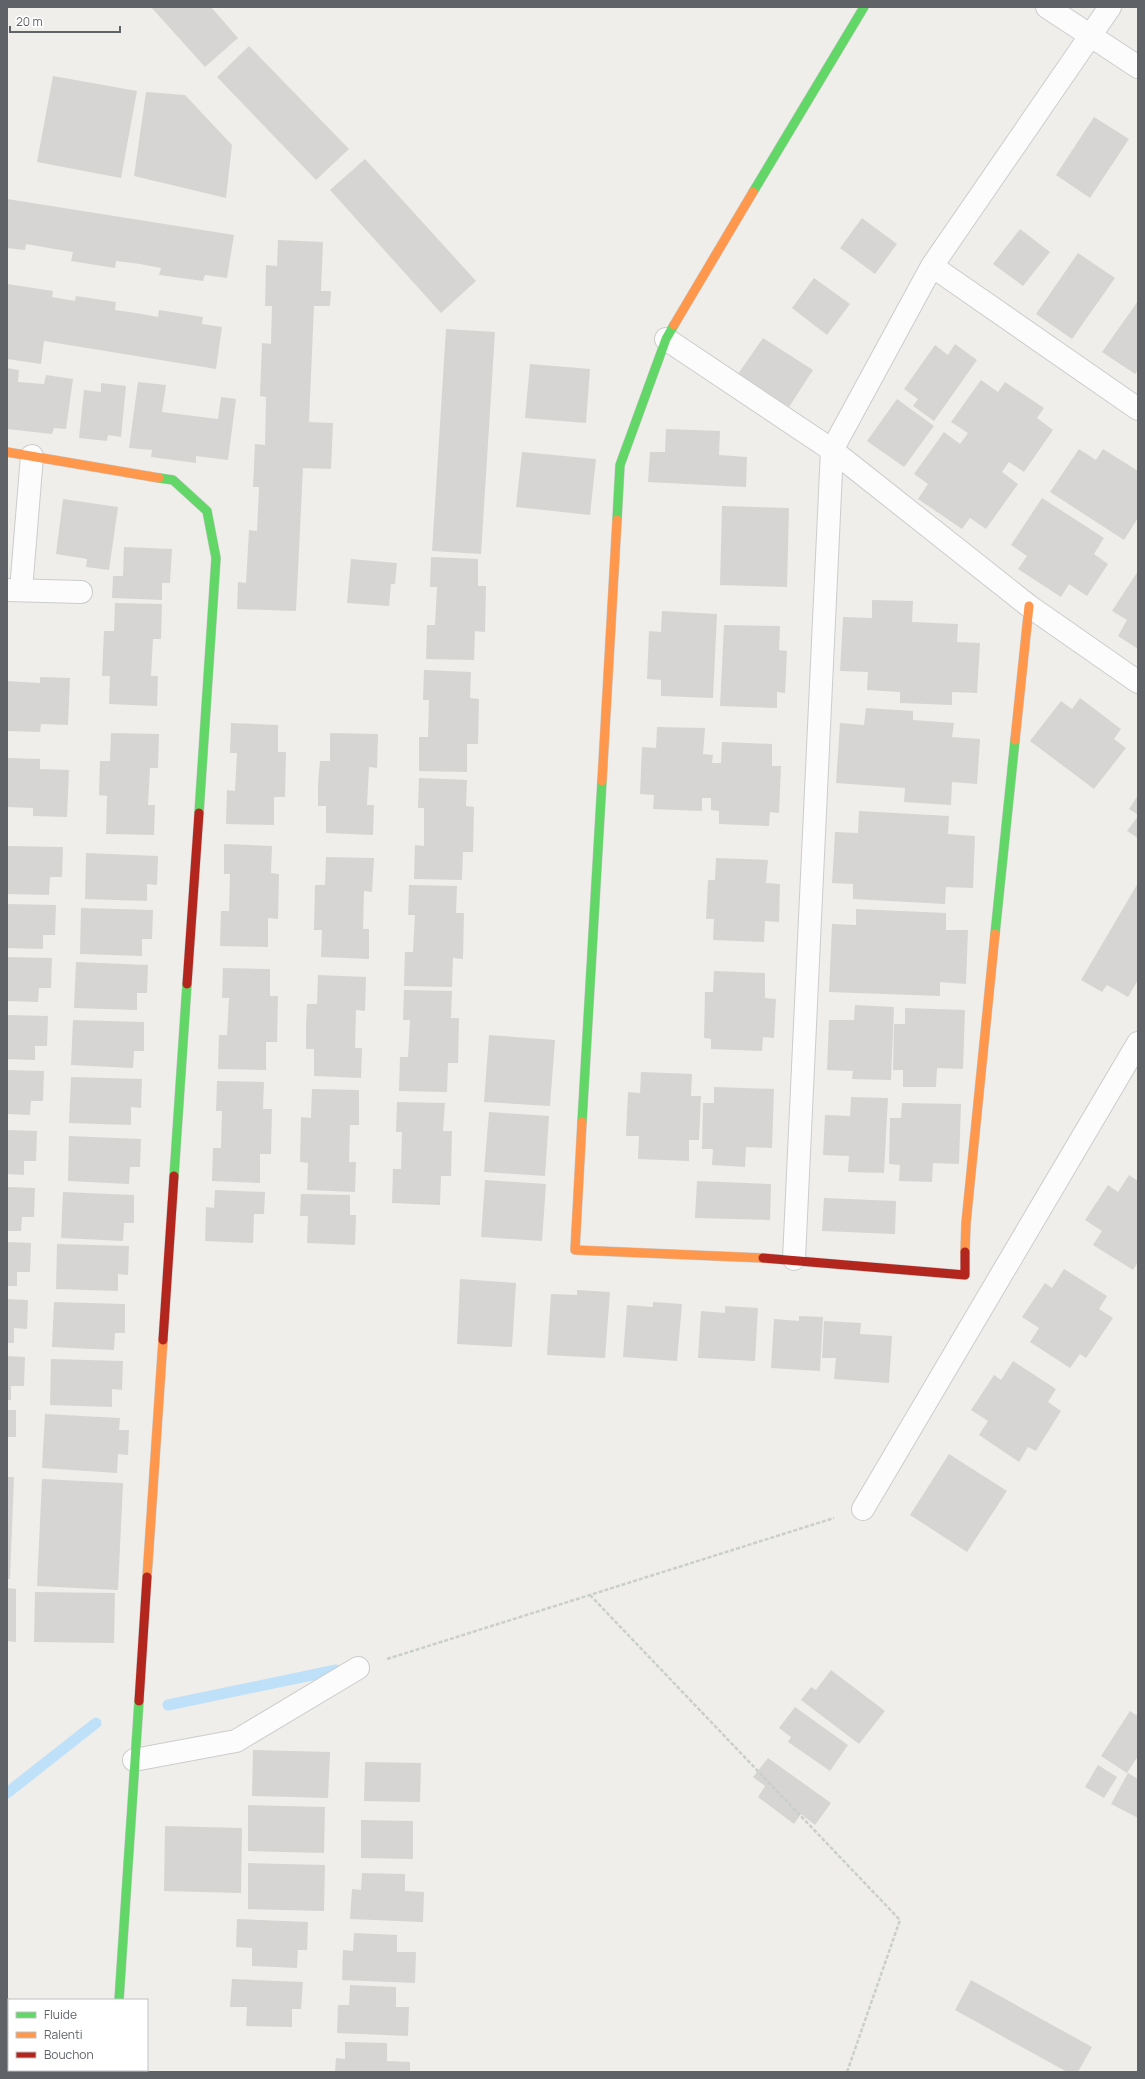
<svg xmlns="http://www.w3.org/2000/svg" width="1145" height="2079" viewBox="0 0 1145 2079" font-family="Manrope,sans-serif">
	<rect width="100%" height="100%" fill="#efeeea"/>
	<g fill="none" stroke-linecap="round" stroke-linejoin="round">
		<!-- stream -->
		<path stroke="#bfe0f9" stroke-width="11" d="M168,1705L336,1670
			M7,1793L96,1723"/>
	</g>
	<!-- building -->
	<path fill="#d6d5d3" d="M151,7H211L238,38L205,67Z
		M249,46L349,149L316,180L217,77Z
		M53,76L137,91L121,178L37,162Z
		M146,92L185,95L232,145L226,198L134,176Z
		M1094,117L1129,139L1090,198L1056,175Z
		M365,159L476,281L441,313L330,190Z
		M7,199L234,235L227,278L205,275L203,281L159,275L161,268L140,264L116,261L115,268L71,261L73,252L49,248L26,244L25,250L7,248Z
		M862,218L897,244L875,274L840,248Z
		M1020,229L1050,252L1023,286L993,264Z
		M278,240L323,242L321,291H331L330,306H314L309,422L333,423L331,469L303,468L296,611L237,609L238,582L246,583L249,530L257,531L259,487H253L255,444L265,445L266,397L260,396L262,343L271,344L272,306H265L266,265L277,266Z
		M1078,253L1115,278L1072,339L1036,314Z
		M814,278L850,304L827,335L792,308Z
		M7,284L53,291L52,297L75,301L76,296L116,302L115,310L136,313L158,317L159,310L203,317L202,324L222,327L216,369L44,341L41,364L7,359Z
		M1138,301V370L1135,374L1102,352Z
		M446,329L495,332L481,554L432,551Z
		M763,338L813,370L789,407L738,374Z
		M955,344L977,360L934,421L913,406L918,399L904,389L935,345L948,355Z
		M530,364L590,369L586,423L525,418Z
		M7,368L19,370L18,382L44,384L46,375L73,379L66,429L54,428L52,434L7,429Z
		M981,380L998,392L1005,382L1044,408L1037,418L1053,430L1024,472L1009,462L1002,472L1018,484L986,529L970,518L962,529L918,499L928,484L914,474L944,432L960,444L968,433L951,422Z
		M138,382L166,385L162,412L218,419L221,397L236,399L228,460L196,456V463L151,457L152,450L129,448Z
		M101,383L126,386L121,437L108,435L107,441L79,438L84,390L101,392Z
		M897,399L934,426L904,467L867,441Z
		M666,429L720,431L719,455L747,457L746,487L648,482L650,452H665Z
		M1079,449L1096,460L1103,449L1138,471V518L1124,540L1050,492Z
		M522,452L596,459L590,515L516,507Z
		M1042,498L1104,538L1094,554L1108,564L1087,596L1069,584L1061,597L1018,569L1027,556L1011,545Z
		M63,499L118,507L109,570L86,567L87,559L56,554Z
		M722,506L789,508L787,587L720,585Z
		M124,547L172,549L170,583H162V600L112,598L113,576H123Z
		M431,557L478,559V586H486L485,632L475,631L474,660L426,659L427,625H435L437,587H430Z
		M351,559L397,563L395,584H391L389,606L347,603Z
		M1138,571V649L1118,636L1127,620L1112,611Z
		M872,600L913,601L912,622L958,624L957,642L980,643L977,693L952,692V705L900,703V692L867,690L868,672L840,671L843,617L872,618Z
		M115,603L162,604L161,639H153L151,676H158L157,706L109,704L110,676H102L104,631H114Z
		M662,611L717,614L713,698L661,696V680L647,679L649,631L661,632Z
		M724,625L780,626L779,650L787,651L785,693L777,692V708L720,706Z
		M424,670L471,672L470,698L479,699L478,744H467V772L419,771V737H428L429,700H423Z
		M40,677L70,678L68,725L41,724L40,732L7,731V681L40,683Z
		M1080,698L1121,729L1114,739L1126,748L1094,789L1030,741L1061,701L1072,709Z
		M866,708L913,711V720L954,723L952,737L980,739L977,784L952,782L951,805L904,802L905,788L836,783L840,723L864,725Z
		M231,723L278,725V752H286L285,797H274V825L226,824L227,790L235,791L237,753H230Z
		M657,727L705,728L703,754L713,755L712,763H721L722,742L772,744V766H781L779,813L770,812L769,826L719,824V811L711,810V798H702V811L653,809L654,795L640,794L642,747L656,748Z
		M111,733L159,734L158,768H150L148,805H155L154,835L106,834L107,796L99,795L100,761H110Z
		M330,733L378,734L377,768L369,767L367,805H374L373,835L326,833V806H318V783L320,761H330Z
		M7,758L40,759V769L69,770L67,817L33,816V808L7,807Z
		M419,778L467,780L466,806L474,807L473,852H463L462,880L414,879L415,845L424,846V808H418Z
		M1138,795V815L1129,809Z
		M859,811L949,816L948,834L975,836L973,888L946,887L945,904L853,899V884L832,883L835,832L858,833Z
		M1138,816V838L1127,831Z
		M224,844L272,846L271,873L279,874L278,919L268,918V947L220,946L221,911H229L230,874H224Z
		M7,846L63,847L62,877H50L49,895L7,894Z
		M86,853L158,856L157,885L147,884V901L85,899Z
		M326,857L374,858L372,892L364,891L363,929H369V959L321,957L322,930H314L315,885H325Z
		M716,858L768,860L766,883L780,884L779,922L765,921L764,942L713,940L714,919H706L708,880H715Z
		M1138,883V980L1128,997L1107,985L1102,992L1081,980Z
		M409,885L457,886L456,913H464L463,959L453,958L452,987L404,986L405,952H413L415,915H408Z
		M7,904L56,905L55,935H43V949L7,948Z
		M81,908L153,910L152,939H142V956L80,954Z
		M856,909L946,913V930H968L966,984L940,982V996L829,992L832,924L856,925Z
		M7,957L52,958L51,988H39L38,1002L7,1001Z
		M76,962L148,965L147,993H137V1010L74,1008Z
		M223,968L270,969V996H278L277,1042H266V1070L218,1069L219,1035H227L229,998H222Z
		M714,971L765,973V998L776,999L774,1038L763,1037L762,1051L711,1049V1039L704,1038L705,992H713Z
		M318,975L366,977L365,1011L356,1010L355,1048H362L361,1078L314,1076V1049H306V1026L307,1004H317Z
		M404,990L452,991L451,1018H459L458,1063H448L447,1092L399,1091L400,1057H408L410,1020H403Z
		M855,1005L894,1007L891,1080L852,1079L853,1071L827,1070L829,1020H854Z
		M905,1008L965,1010L963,1069L937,1068L936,1087H903V1070H893L894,1024H905Z
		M7,1015L48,1016L47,1046H35V1060L7,1059Z
		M73,1020L144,1022V1051H134L133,1068L71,1065Z
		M489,1035L555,1040L550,1106L484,1102Z
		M7,1070L44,1071L43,1101H31L30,1115L7,1114Z
		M641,1072L692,1074L691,1096H701L699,1140H689V1161L638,1159L639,1136H626L628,1092L640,1093Z
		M71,1077L142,1079L141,1108L131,1107V1125L69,1123Z
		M217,1081L264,1082L263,1109H272L271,1154H260V1183L212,1181L213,1148H221L222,1111H216Z
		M714,1087L774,1089L772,1148L746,1147L745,1167L712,1165L713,1149H702L703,1103H714Z
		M312,1089L359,1090V1125H350L349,1162H356L355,1192L307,1190L308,1163L300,1162L301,1117L311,1118Z
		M851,1097L888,1098L884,1173L848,1172L849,1156L823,1155L825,1115L850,1116Z
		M397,1102L445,1103L443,1131H452L451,1176H441L440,1205L392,1203L393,1169H401L402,1132H396Z
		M902,1103L961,1104L959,1164L933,1163L932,1182L899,1181L900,1165L889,1164L890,1118H901Z
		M489,1112L549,1116L545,1176L484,1172Z
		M7,1130L37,1131L36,1161H24V1175L7,1174Z
		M69,1136L141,1139L140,1167H130L129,1184L68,1181Z
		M1129,1175L1138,1181V1262L1133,1270L1093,1245L1102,1231L1085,1220L1108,1185L1118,1192Z
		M485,1180L546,1184L542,1241L481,1237Z
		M697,1181L771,1184L770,1220L695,1218Z
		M7,1187L35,1188L34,1217H22L21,1231H7Z
		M215,1190L265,1192L264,1214H254L253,1243L205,1241L206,1207L214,1208Z
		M63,1192L134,1195V1223H124L123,1241L61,1238Z
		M301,1194L350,1195V1215H356L355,1245L307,1243L308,1216H300Z
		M824,1198L896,1201L895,1234L822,1231Z
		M7,1242L31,1243L30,1272H17V1286H7Z
		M57,1244L129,1246L128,1275L118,1274V1291L56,1289Z
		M1064,1269L1107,1296L1099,1309L1113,1318L1086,1358L1080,1354L1070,1368L1030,1342L1039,1328L1022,1317L1045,1283L1052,1288Z
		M460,1279L516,1283L512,1347L457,1344Z
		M577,1290L610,1292L605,1358L547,1355L551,1294L577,1295Z
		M7,1299L28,1300L27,1329L14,1328V1343H7Z
		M54,1302L125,1304V1333H115L114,1350L52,1347Z
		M653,1302L682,1304L677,1361L623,1357L627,1305L653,1307Z
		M725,1306L758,1308L755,1361L698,1358L701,1311L725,1313Z
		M799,1316L823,1317L820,1371L771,1368L774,1319L799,1321Z
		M824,1321L861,1323L860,1334L892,1336L889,1383L834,1379L836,1358H822Z
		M7,1356L25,1357L24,1386H11V1400H7Z
		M51,1359L123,1361L122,1390L112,1389V1407L50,1405Z
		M1013,1361L1056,1389L1048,1402L1061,1411L1036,1451L1028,1447L1019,1462L979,1435L988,1421L971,1410L994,1375L1001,1380Z
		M7,1410H16V1437H7Z
		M45,1414L120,1418L119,1430H129L128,1455L118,1454L117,1473L42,1468Z
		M949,1454L1007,1491L967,1552L910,1515Z
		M7,1477H14L10,1579H7Z
		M42,1479L123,1483L118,1590L37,1586Z
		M7,1588L16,1589V1642L7,1641Z
		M35,1592L115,1593L114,1643L34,1642Z
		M831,1670L885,1711L859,1744L801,1700L811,1687L816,1690Z
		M795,1707L848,1745L830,1771L788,1742L791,1737L779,1728Z
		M1130,1711L1138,1716V1756L1127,1773L1101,1756Z
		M253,1750L330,1752L328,1798L252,1796Z
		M768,1758L831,1803L815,1825L801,1814L794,1824L758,1797L765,1786L753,1777Z
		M365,1762L421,1763L420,1802L364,1801Z
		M1098,1765L1117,1777L1104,1798L1085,1787Z
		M1128,1773L1138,1779V1818L1111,1804Z
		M248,1805L325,1807L324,1853L248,1851Z
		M361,1820L413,1821V1859L361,1858Z
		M165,1826L242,1828L241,1893L164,1891Z
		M248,1863L325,1865L324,1911L248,1909Z
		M362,1873L405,1874V1891L424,1892L423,1922L350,1919L352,1889L361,1890Z
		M237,1919L308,1922L307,1950H298L297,1968L252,1966V1948L236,1947Z
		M354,1933L397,1935V1952H416L415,1983L342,1980L343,1950L353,1951Z
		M232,1979L303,1982L301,2009H292V2027L246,2026L247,2007H230Z
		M971,1980L1092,2047L1078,2072H1067L955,2010Z
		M350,1985L396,1987V2007H409L408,2036L337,2033L338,2005H349Z
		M345,2042L387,2043V2061L410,2062V2072H335L336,2058L345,2059Z"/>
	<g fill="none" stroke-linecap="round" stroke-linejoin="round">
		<defs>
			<path id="street" d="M1047,7L1138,67
				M932,266L1138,409
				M666,339L832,450L1029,606L1138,682
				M7,590L81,592
				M21,590L32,456
				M794,1259L832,450L932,266L1110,7
				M863,1509L1138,1043
				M134,1760L236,1741L358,1668
				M114,2072V2070"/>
			<path id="fast" d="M753,192L864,7
				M159,478L173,480L207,511L216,558L199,813
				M617,520L620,465L666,339L674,325
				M995,934L1015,740
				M582,1122L602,781
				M174,1176L187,984
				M119,2000L139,1701"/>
			<path id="slow" d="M674,325L753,192
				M7,452L159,478
				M1015,740L1029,606
				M602,781L617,520
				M582,1122L575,1250L763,1258
				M965,1252L966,1223L995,934
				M147,1577L163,1340"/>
			<path id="jam" d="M187,984L199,813
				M763,1258L965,1275V1252
				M163,1340L174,1176
				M139,1701L147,1577"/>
		</defs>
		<!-- street casing -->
		<use href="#street" stroke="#cbcccc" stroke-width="24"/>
		<!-- fast casing -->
		<use href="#fast" stroke="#cacacb" stroke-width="10"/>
		<!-- slow casing -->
		<use href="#slow" stroke="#cacacb" stroke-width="10"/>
		<!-- jam casing -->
		<use href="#jam" stroke="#cacacb" stroke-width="10"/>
		<!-- path -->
		<path stroke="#cacfcc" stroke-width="2.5" stroke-dasharray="4 2" stroke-linecap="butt" d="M590,1595L900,1920L847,2072
			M387,1659L834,1518"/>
		<!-- street -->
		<use href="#street" stroke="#fdfcfc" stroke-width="22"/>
		<!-- fast -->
		<use href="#fast" stroke="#63d668" stroke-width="9"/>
		<!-- slow -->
		<use href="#slow" stroke="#ff974d" stroke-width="9"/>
		<!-- jam -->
		<use href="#jam" stroke="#b3261e" stroke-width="9"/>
	</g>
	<!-- border -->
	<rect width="1145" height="2079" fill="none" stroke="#5f6368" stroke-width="16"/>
	<!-- legend -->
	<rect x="8" y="1999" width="140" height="72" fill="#ffffff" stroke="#bfc1c3"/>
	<rect x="16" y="2012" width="20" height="6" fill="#63d668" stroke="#bfc1c3"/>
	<text x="44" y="2019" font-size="12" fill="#5f6368">Fluide</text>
	<rect x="16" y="2032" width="20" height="6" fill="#ff974d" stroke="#bfc1c3"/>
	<text x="44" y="2039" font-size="12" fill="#5f6368">Ralenti</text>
	<rect x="16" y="2052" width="20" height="6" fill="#b3261e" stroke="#bfc1c3"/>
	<text x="44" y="2059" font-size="12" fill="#5f6368">Bouchon</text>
	<!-- scale -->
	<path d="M10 26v6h110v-6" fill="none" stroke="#5f6368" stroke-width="2"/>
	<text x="16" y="26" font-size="12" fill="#5f6368" stroke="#ffffff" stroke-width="3" paint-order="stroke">20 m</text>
</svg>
